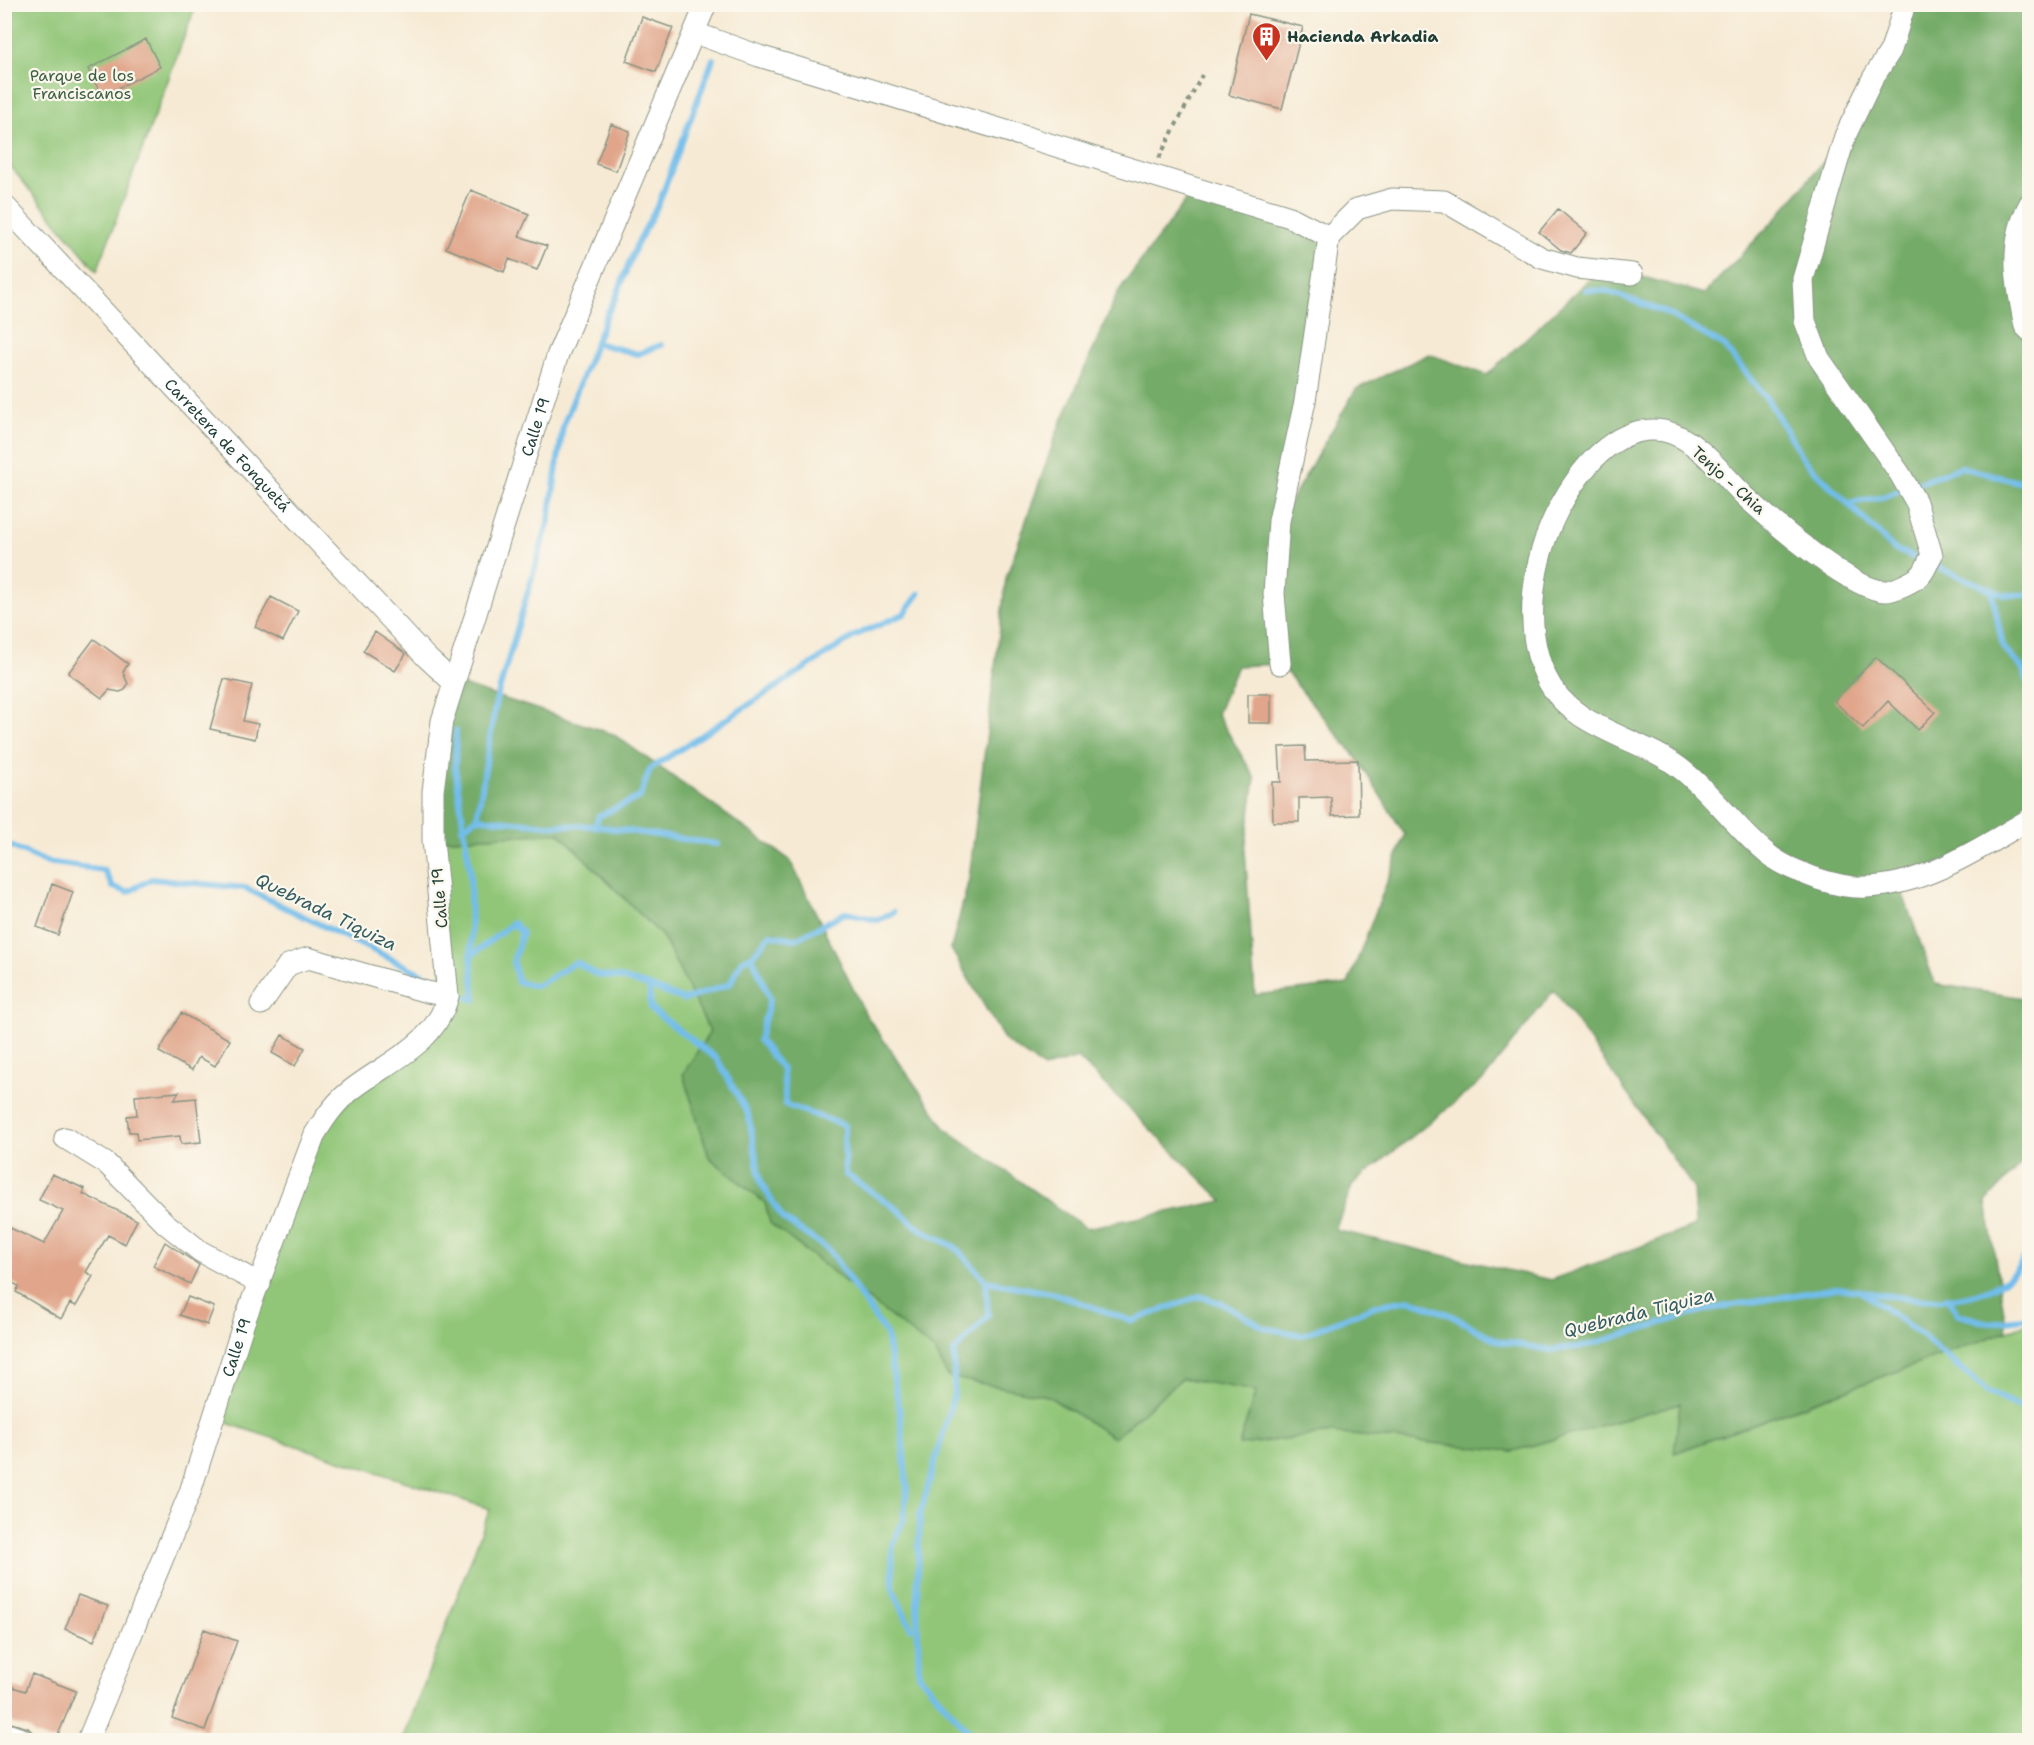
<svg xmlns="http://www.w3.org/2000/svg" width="2034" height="1745" viewBox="0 0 2034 1745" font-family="'Shantell Sans',sans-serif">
	<rect width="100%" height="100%" fill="#fbf7ec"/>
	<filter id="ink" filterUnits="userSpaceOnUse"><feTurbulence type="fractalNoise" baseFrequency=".0167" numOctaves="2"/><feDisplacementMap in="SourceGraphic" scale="12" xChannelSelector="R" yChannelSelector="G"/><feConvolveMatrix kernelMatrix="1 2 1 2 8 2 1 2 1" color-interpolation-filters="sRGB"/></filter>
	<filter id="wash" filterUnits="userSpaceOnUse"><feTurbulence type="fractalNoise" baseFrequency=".008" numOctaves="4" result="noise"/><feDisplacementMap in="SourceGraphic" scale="24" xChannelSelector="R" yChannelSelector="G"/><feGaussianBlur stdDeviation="1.35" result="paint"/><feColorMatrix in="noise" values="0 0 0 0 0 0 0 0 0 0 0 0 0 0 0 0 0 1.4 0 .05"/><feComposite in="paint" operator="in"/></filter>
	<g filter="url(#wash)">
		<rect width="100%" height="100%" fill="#f6ead4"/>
		<!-- green -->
		<path fill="#91c678" stroke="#588256" stroke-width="1.5" d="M15,5H196L97,271L5,160L4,40Z
			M559,833L663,937L710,1032L683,1074L709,1157L765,1203L770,1223L935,1351L948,1377L1048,1396L1114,1438L1182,1378L1256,1391L1239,1445L1331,1433L1513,1451L1680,1403L1675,1453L2029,1323V1740H403L490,1509L214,1419L315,1134L444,1011L433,840Z"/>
		<!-- forest -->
		<path fill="#74ab68" stroke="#4a744e" stroke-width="1.5" fill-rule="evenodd" d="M1905,5H2029V203L2023,216L2030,331L2029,819L1899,883L1935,984L2029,999V1155L1986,1202L2007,1331L1674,1453L1680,1403L1513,1451L1331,1433L1239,1445L1256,1391L1182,1378L1114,1438L1048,1396L948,1377L935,1351L770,1223L765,1203L709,1157L683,1074L710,1032L663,937L559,833L433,840L453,682L613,734L790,860L866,1015L946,1129L1086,1228L1223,1201L1078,1058L1044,1068L1005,1041L951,949L969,879L1006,578L1057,432L1118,292L1195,188L1329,237L1280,519L1356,389L1429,354L1487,375L1598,271L1632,274L1704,294L1778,216L1845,136ZM1280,664L1358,760L1405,835L1348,984L1255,995L1245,850L1255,778L1217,714L1237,666ZM1554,990L1693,1187L1695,1226L1551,1280L1335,1230L1353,1184L1484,1079Z"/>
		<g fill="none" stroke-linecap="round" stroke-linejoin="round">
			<!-- stream -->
			<path stroke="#72bdeb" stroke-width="6" d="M1586,290L1607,291L1667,313L1724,346L1769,402L1805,461L1894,549L2004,595H2030
				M596,343L638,354L661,345
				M1849,503L1880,498L1961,467L2030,485
				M1991,588L2003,647L2023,669L2030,687
				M456,731L455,767L470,870L471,956
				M477,818L496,701L549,520L563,426L607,314L616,297L636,246L659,203L713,59
				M595,826L717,844
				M462,828L477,818L546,825L595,826L599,816L640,797L650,769L856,635L904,614L919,594
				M4,843L46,862L104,870L113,887L128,892L151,879L245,888L434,980
				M752,956L770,935L796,939L845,913L878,920L894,912
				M649,986L651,1009L717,1059L748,1114L761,1183L783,1219L829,1250L886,1334L900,1413L907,1488L903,1521L892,1545L893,1589L911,1628
				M468,997L475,1000L471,956L513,923L522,933L513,962L518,982L537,986L576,962L597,975L617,977L649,986L684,1000L730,984L741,961L752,956L770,999L759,1040L782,1069L786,1105L844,1125L845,1174L897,1209L920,1229L955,1247L986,1281L1056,1294L1132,1321L1200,1296L1223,1304L1265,1328L1302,1335L1378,1305L1411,1300L1450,1315L1498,1341L1551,1350L1585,1346L1709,1309L1837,1288L1861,1291L1919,1333L1988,1392L2030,1412
				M1865,1292C1909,1300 1967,1308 2005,1280C2015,1274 2022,1261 2030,1252
				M1947,1298L1959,1315L1989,1323L2030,1318
				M976,1740L919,1675L917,1597L920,1515L954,1394V1352L988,1316L986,1281"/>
		</g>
		<g id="blocks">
			<!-- building -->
			<path fill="#e0a58a" d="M1249,14L1303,27L1282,109L1229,95Z
				M642,17L673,28L656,72L626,61Z
				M146,39L160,67L102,96L88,69Z
				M611,124L630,131L616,171L596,164Z
				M471,190L529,214L519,236L547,246L537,270L509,259L504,272L446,248Z
				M1558,209L1587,233L1571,253L1561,250L1539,232Z
				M271,597L298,611L283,641L255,627Z
				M375,632L406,654L395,671L363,651Z
				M94,639L128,664L123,672L128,684L125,690L120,692L109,690L102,698L68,673Z
				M1876,657L1935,712L1918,730L1888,701L1863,728L1834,701Z
				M224,679L252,685L243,721L258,724L255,739L210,729Z
				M1248,694H1271V723H1248Z
				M1305,746L1306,761L1358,760L1359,815L1332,816L1331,797L1299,798V822H1273L1272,782H1281L1279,747Z
				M52,884L73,892L58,935L37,927Z
				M181,1013L230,1040L215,1066L199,1057L192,1070L159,1052Z
				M282,1035L305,1048L295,1066L272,1053Z
				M179,1092L174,1100L196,1098L201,1142L181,1144L180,1136L137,1140L136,1132H129L127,1116L137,1115L135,1096Z
				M52,1174L85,1189L83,1194L137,1220L125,1244L108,1235L86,1272L93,1276L76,1306L70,1303L61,1319L16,1292L19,1286L4,1279V1225L44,1244L63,1211L39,1200Z
				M165,1242L199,1265L190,1284L153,1266Z
				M188,1297L214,1307L207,1325L180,1315Z
				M78,1595L108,1606L94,1641L65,1629Z
				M204,1629L237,1641L205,1730L172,1718Z
				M32,1674L76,1691L56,1740H50L35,1735L28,1728L4,1721V1684L25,1691Z"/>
		</g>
	</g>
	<g filter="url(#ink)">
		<use href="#blocks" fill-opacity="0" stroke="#8a9484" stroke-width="1.5"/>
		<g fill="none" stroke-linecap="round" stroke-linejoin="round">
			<defs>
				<g id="minor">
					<path d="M1905,4L1891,50L1873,78L1845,136L1803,279L1805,321L1819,358L1900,474L1916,502L1932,555C1928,561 1925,572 1920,576C1914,581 1894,591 1886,591C1854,592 1774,523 1749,500C1725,478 1698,438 1664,431C1615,422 1578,472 1558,510C1533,558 1522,627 1546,677C1571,730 1639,736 1681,769C1712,793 1734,826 1764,851C1779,865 1800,872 1818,879C1833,884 1851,888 1867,887C1926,885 1980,848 2030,819"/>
					<path d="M695,33L759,56L1290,217L1329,237"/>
					<path d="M2030,203C2008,243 2016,283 2025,326L2030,331"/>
					<path id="s1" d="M4,205L426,657L453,682"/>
					<path d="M1280,664L1274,594L1279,521L1305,401L1329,237L1357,209L1392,199L1444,201L1542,258L1577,268L1632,274"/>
					<path d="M261,1004L288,965L308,958L427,992L448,996"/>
					<path d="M65,1138L107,1164L165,1223L200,1251L260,1284"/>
					<path d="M4,1733L24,1740"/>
					<path id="s2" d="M88,1740L190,1492L244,1322L315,1134C326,1116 337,1100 354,1088C391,1060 436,1044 448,996L433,840V791L442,721L558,354L706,4"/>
				</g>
			</defs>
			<!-- minor casing -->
			<use href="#minor" stroke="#8a9484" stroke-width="23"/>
			<!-- path -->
			<path stroke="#8a9484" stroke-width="4" stroke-dasharray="4.5 4.5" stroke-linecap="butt" d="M1159,158L1202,75"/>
			<!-- minor -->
			<use href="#minor" stroke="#fff" stroke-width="21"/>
		</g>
	</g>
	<!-- icons -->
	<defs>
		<symbol id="building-pin" viewBox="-11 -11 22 30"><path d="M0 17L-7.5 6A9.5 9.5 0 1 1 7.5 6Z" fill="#c8321e" stroke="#fbf7ec"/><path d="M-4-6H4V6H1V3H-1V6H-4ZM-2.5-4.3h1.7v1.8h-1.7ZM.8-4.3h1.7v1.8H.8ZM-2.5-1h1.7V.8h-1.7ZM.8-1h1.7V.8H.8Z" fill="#fff"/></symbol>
	</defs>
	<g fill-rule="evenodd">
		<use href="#building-pin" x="1250" y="20" width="33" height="45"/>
	</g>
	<g text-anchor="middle" stroke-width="4.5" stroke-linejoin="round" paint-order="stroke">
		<!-- poi labels -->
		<g font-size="16" font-weight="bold" fill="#1f3d34" stroke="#fbf7ec" text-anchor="start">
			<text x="1287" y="42">Hacienda Arkadia</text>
		</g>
		<!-- park labels -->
		<g font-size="16" fill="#3c5f45" stroke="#fbf7ec">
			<text x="82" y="81">Parque de los<tspan x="82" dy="18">Franciscanos</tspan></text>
		</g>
		<!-- street labels -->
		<g font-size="16" fill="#1f3d34" stroke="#fbf7ec">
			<text dy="6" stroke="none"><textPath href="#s2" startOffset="1428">Calle 19</textPath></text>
			<text dy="6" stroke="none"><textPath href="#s1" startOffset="328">Carretera de Fonquetá</textPath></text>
			<text transform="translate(1729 480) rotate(42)" y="6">Tenjo - Chia</text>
			<text transform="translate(439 898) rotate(-95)" y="6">Calle 19</text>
			<text dy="6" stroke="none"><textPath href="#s2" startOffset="420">Calle 19</textPath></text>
		</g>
		<!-- water labels -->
		<g font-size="18" font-style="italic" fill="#345d62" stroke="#fbf7ec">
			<text transform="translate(326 912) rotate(26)" y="6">Quebrada Tiquiza</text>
			<text transform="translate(1639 1313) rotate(-14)" y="6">Quebrada Tiquiza</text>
		</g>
	</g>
	<!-- margin -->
	<rect width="2034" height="1745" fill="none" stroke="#fbf7ec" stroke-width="24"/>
</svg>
